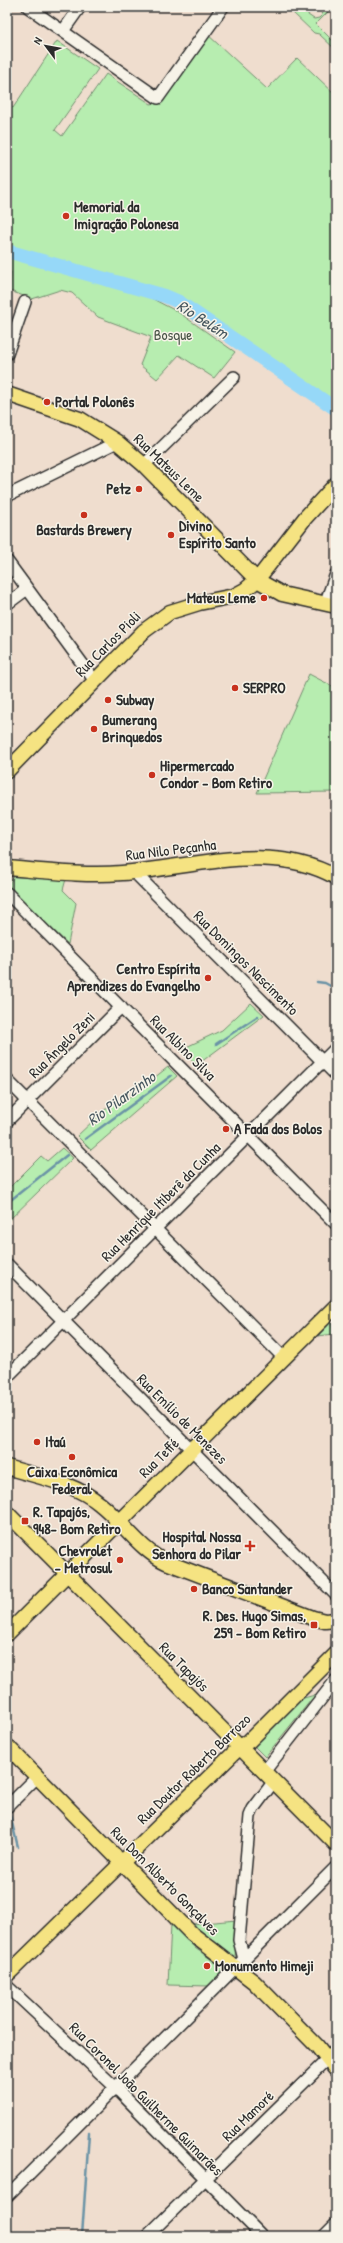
<svg xmlns="http://www.w3.org/2000/svg" width="343" height="2243" viewBox="0 0 343 2243" font-family="'Patrick Hand',sans-serif">
	<rect width="100%" height="100%" fill="#efddce"/>
	<filter id="ink" filterUnits="userSpaceOnUse"><feTurbulence type="fractalNoise" baseFrequency=".025" numOctaves="2"/><feDisplacementMap in="SourceGraphic" scale="8" xChannelSelector="R" yChannelSelector="G"/><feConvolveMatrix kernelMatrix="1 2 1 2 8 2 1 2 1" color-interpolation-filters="sRGB"/></filter>
	<g filter="url(#ink)">
		<!-- green -->
		<path fill="#b7edb0" stroke="#718c6e" d="M298,7H311L308,15L314,19L319,18L322,15L320,7H324L329,11L316,24L336,44V50L319,34L314,33L292,12Z
			M207,34L267,89L297,58L336,95V406L185,301L166,293L7,247V104L13,108L57,41L98,69L55,130L62,136L106,74L151,104L161,102Z
			M7,255L145,295L178,312L235,352L214,378L179,355L157,379L140,365L151,337L98,317L72,293L60,290L32,299L10,291L11,272L7,271Z
			M309,674L336,688V792L257,793Z
			M15,876L66,879L63,890L76,903L68,944L12,891C8,884 10,881 15,876Z
			M251,1003L264,1015L197,1065L180,1050L222,1030Z
			M168,1067L177,1076L91,1150L77,1136L113,1102L118,1106Z
			M62,1148L73,1158L7,1222V1190L41,1156L47,1161Z
			M331,1322L334,1334L318,1336Z
			M315,1695L265,1757L254,1746L300,1699Z
			M237,1920L235,1958L209,1940L192,1924Z
			M171,1924L195,1948L225,1969L209,1986L168,1985Z"/>
		<g fill="none" stroke-linecap="round" stroke-linejoin="round">
			<!-- stream -->
			<path stroke="#6b93a6" stroke-width="2.5" d="M317,982L325,983L334,988
				M216,1044L258,1016
				M85,1139L171,1076
				M7,1203L67,1155
				M9,1811L18,1847
				M82,2236L89,2133"/>
			<!-- river -->
			<path stroke="#96d8f8" stroke-width="14" d="M7,251L165,296L179,302L336,409"/>
			<defs>
				<path id="minor" d="M28,7L158,98L223,7
					M63,31L80,7
					M7,354L25,302
					M144,465L234,377
					M7,496L117,442
					M7,561L95,681
					M7,604L27,589
					M325,604L336,574
					M134,872L336,1075
					M7,893L336,1224
					M7,1080L284,1358
					M7,1121L121,1007
					M7,1264L336,1595
					M7,1377L336,1048
					M264,1772L336,1680
					M7,1807L37,1777
					M244,1959L239,1940L250,1816L253,1809L274,1781
					M7,1986L115,2087L262,2236
					M7,2196L336,1867
					M147,2236L336,2051
					M324,2236L336,2224"/>
				<path id="major" d="M7,394L80,419L117,442L144,465L257,580L282,594L336,606
					M7,771L144,631L170,612L199,603L234,596L245,590L257,580L305,518L336,484
					M7,868C45,871 84,876 122,873C193,868 269,840 336,877
					M7,1467C38,1477 75,1483 100,1504C123,1522 140,1550 166,1562L313,1618L325,1621L336,1620
					M7,1513L336,1844
					M7,1634L336,1306
					M7,1746L192,1934L254,1982L317,2046L336,2070
					M7,1975L240,1747L249,1741L336,1654"/>
			</defs>
			<!-- minor casing -->
			<use href="#minor" stroke="#2b2b2b" stroke-width="14"/>
			<!-- major casing -->
			<use href="#major" stroke="#2b2b2b" stroke-width="17"/>
			<!-- minor -->
			<use href="#minor" stroke="#f7f3e8" stroke-width="11"/>
			<!-- major -->
			<use href="#major" stroke="#f5e382" stroke-width="14"/>
		</g>
	</g>
	<!-- markers -->
	<g fill="#c8321e" stroke="#f7f3e8" stroke-width="1.5">
		<circle cx="66" cy="216" r="4"/>
		<circle cx="47" cy="402" r="4"/>
		<circle cx="139" cy="489" r="4"/>
		<circle cx="84" cy="515" r="4"/>
		<circle cx="171" cy="535" r="4"/>
		<circle cx="264" cy="598" r="4"/>
		<circle cx="235" cy="688" r="4"/>
		<circle cx="108" cy="700" r="4"/>
		<circle cx="94" cy="729" r="4"/>
		<circle cx="152" cy="775" r="4"/>
		<circle cx="208" cy="978" r="4"/>
		<circle cx="226" cy="1129" r="4"/>
		<circle cx="37" cy="1442" r="4"/>
		<circle cx="72" cy="1457" r="4"/>
		<rect x="21" y="1517" width="8" height="8" rx="2"/>
		<path d="M248 1540h4v4h4v4h-4v4h-4v-4h-4v-4h4z"/>
		<circle cx="120" cy="1560" r="4"/>
		<circle cx="194" cy="1589" r="4"/>
		<rect x="310" y="1621" width="8" height="8" rx="2"/>
		<circle cx="207" cy="1966" r="4"/>
	</g>
	<g text-anchor="middle" stroke-width="3" stroke-linejoin="round" paint-order="stroke">
		<!-- poi labels -->
		<g font-size="15" font-weight="bold" fill="#2b2b2b" stroke="#f7f3e8" text-anchor="start">
			<text x="74" y="212">Memorial da<tspan x="74" dy="17">Imigração Polonesa</tspan></text>
			<text x="55" y="407">Portal Polonês</text>
			<text x="131" y="494" text-anchor="end">Petz</text>
			<text x="179" y="531">Divino<tspan x="179" dy="17">Espírito Santo</tspan></text>
			<text x="84" y="535" text-anchor="middle">Bastards Brewery</text>
			<text x="256" y="603" text-anchor="end">Mateus Leme</text>
			<text x="243" y="693">SERPRO</text>
			<text x="116" y="705">Subway</text>
			<text x="102" y="725">Bumerang<tspan x="102" dy="17">Brinquedos</tspan></text>
			<text x="160" y="771">Hipermercado<tspan x="160" dy="17">Condor - Bom Retiro</tspan></text>
			<text x="200" y="974" text-anchor="end">Centro Espírita<tspan x="200" dy="17">Aprendizes do Evangelho</tspan></text>
			<text x="234" y="1134">A Fada dos Bolos</text>
			<text x="45" y="1447">Itaú</text>
			<text x="72" y="1477" text-anchor="middle">Caixa Econômica<tspan x="72" dy="17">Federal</tspan></text>
			<text x="33" y="1517">R. Tapajós,<tspan x="33" dy="17">948- Bom Retiro</tspan></text>
			<text x="241" y="1542" text-anchor="end">Hospital Nossa<tspan x="241" dy="17">Senhora do Pilar</tspan></text>
			<text x="112" y="1556" text-anchor="end">Chevrolet<tspan x="112" dy="17">- Metrosul</tspan></text>
			<text x="202" y="1594">Banco Santander</text>
			<text x="306" y="1621" text-anchor="end">R. Des. Hugo Simas,<tspan x="306" dy="17">259 - Bom Retiro</tspan></text>
			<text x="215" y="1971">Monumento Himeji</text>
		</g>
		<!-- park labels -->
		<g font-size="15" fill="#475246" stroke="#f7f3e8">
			<text x="173" y="340">Bosque</text>
		</g>
		<!-- street labels -->
		<g font-size="15" fill="#2b2b2b" stroke="#f7f3e8">
			<text transform="translate(169 468) rotate(44)" y="5">Rua Mateus Leme</text>
			<text transform="translate(108 644) rotate(-45)" y="5">Rua Carlos Pioli</text>
			<text transform="translate(171 850) rotate(-7)" y="5">Rua Nilo Peçanha</text>
			<text transform="translate(246 963) rotate(45)" y="5">Rua Domingos Nascimento</text>
			<text transform="translate(62 1045) rotate(-45)" y="5">Rua Ângelo Zeni</text>
			<text transform="translate(183 1048) rotate(45)" y="5">Rua Albino Silva</text>
			<text transform="translate(161 1202) rotate(-45)" y="5">Rua Henrique Itiberê da Cunha</text>
			<text transform="translate(182 1419) rotate(45)" y="5">Rua Emílio de Menezes</text>
			<text transform="translate(159 1458) rotate(-45)" y="5">Rua Teffé</text>
			<text transform="translate(184 1667) rotate(45)" y="5">Rua Tapajós</text>
			<text transform="translate(194 1769) rotate(-44)" y="5">Rua Doutor Roberto Barrozo</text>
			<text transform="translate(165 1881) rotate(45)" y="5">Rua Dom Alberto Gonçalves</text>
			<text transform="translate(146 2099) rotate(45)" y="5">Rua Coronel João Guilherme Guimarães</text>
			<text transform="translate(248 2116) rotate(-44)" y="5">Rua Mamoré</text>
		</g>
		<!-- water labels -->
		<g font-size="16" font-style="italic" fill="#46565e" stroke="#f7f3e8">
			<text transform="translate(203 319) rotate(33)" y="6">Rio Belém</text>
			<text transform="translate(121 1098) rotate(-36)" y="6">Rio Pilarzinho</text>
		</g>
	</g>
	<!-- margin -->
	<rect width="343" height="2243" fill="none" stroke="#f7f3e8" stroke-width="24"/>
	<rect x="12" y="12" width="319" height="2219" fill="none" stroke="#2b2b2b" stroke-width="1.5" filter="url(#ink)"/>
	<!-- north arrow -->
	<g transform="translate(46 46) rotate(302)" stroke="#f7f3e8" stroke-width="3" paint-order="stroke">
	<path d="M0-3L7 15L0 10L-7 15Z" fill="#2b2b2b"/>
	<text y="-6" font-size="11" font-weight="bold" text-anchor="middle" fill="#2b2b2b">N</text>
	</g>
</svg>
